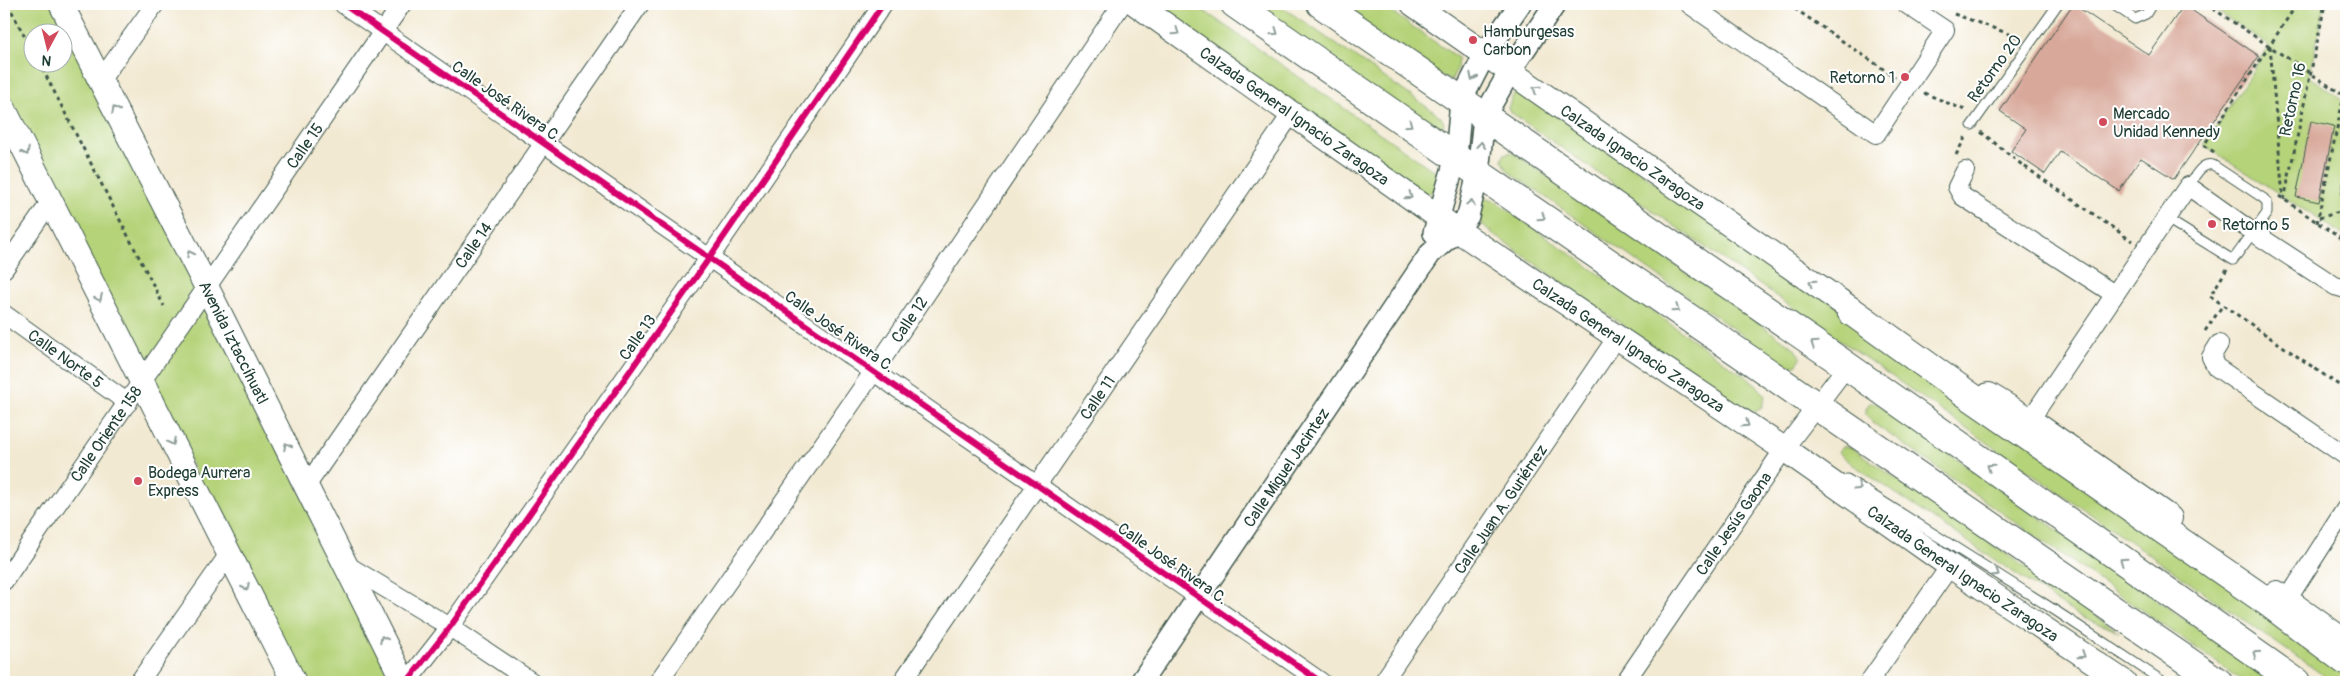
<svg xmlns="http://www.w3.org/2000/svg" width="2350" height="686" viewBox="0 0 2350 686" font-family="Pangolin,sans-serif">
	<rect width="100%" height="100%" fill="#fff"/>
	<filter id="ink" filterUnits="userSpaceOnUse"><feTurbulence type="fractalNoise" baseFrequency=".02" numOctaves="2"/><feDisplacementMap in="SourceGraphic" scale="10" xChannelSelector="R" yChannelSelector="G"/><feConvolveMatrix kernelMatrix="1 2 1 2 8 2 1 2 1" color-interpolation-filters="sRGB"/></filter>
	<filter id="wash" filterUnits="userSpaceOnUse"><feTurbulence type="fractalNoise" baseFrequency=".0096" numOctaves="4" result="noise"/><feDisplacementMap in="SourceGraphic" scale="20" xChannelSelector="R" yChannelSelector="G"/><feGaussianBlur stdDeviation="1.12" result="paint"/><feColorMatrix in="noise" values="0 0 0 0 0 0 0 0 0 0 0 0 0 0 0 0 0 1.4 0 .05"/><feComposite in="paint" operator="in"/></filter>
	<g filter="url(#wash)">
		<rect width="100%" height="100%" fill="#f2e9d2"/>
		<!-- green -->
		<path fill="#b5d379" stroke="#6a8856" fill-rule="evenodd" d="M4,4H53L397,682H302L4,94ZM32,32H62V62H32Z
			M1150,4H1194L1440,175L1433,192L1423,194Z
			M1243,4H1278L1440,116L1444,123L1442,131L1438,134Z
			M1323,4H1380L1458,58L1457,68L1451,81Z
			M2206,4H2325L2309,77L2346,101V237L2204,145L2269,46Z
			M1516,88L1935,373L2346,637V682H2333L1513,114L1508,108Z
			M1512,152L1796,349L1801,358L1796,365H1785L1508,171L1502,160L1504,154Z
			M1483,197L1494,200L1756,384L1765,396L1762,407L1755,411L1741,408L1493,234L1476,218Z
			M1870,402L1877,403L2273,682H2245L1873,423L1866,415V409Z
			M1842,446L1852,448L2119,632L2074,613L1852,464L1838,452Z"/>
		<g id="blocks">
			<!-- building -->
			<path fill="#d8a89a" d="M2073,4L2149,55L2184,5L2259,56L2174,179L2141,158L2119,191L2060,152L2045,174L2011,151L2026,129L2000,111Z
				M2311,121L2334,126L2319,202L2296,197Z
				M2345,173H2346V196L2341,195Z"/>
		</g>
	</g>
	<g filter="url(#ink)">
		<use href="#blocks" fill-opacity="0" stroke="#3f574c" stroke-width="1"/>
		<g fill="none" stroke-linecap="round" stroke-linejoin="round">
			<defs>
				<path id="service" d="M2112,4L2135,19L2146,14L2152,4
					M1972,125L2058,4
					M2167,219L2233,260L2267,213V202L2263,198L2213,165C2201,162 2195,177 2188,186
					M1847,479L2056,611L2164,682"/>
				<g id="minor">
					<path d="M343,4L1321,682"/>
					<path d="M1689,4L1876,134L1945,30L1906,4"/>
					<path d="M100,81L155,4"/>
					<path d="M1965,171L1957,187L1962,196L2114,294"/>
					<path d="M4,269L51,201"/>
					<path id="s1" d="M4,314L128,403"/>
					<path d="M2219,344L2211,357L2216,367L2346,456"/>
					<path d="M2030,420L2188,186L2254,233L2335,286L2346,289"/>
					<path id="s2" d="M307,485L640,4"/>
					<path d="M345,564L450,627L532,682"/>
					<path id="s3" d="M4,581L402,4"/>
					<path d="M2287,600L2346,508"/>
					<path d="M139,682L229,554"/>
					<path d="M407,682L450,627L710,257L883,4"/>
					<path id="s4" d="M658,682L874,371L1122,4"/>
					<path id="s5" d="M902,682L1292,113"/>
					<path id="s6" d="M1383,682L1617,337"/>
					<path id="s7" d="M1625,682L1784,449L1847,366"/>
					<path d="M1869,682L1950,566"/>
				</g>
				<g id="tertiary">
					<path d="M1434,233L1456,157L1461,101L1485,54L1520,4"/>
					<path id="s8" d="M1141,682L1430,254L1457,230L1468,216L1478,173L1484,117L1510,71L1555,4"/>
				</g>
				<g id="secondary">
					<path id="s9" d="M61,4L206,286L404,682"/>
					<path id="s10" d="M1136,4L1457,230L1784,449L1950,566L2124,682"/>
					<path id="s11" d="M1413,4L1867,320"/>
					<path d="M4,109L294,682"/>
					<path d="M1989,395L2030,420L2170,518"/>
					<path d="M2277,593L2346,642"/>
				</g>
				<path id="primary" d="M1235,4L1478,173L2218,682
					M1321,4L1847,366L2296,682"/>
				<path id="trunk" d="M1851,311L1967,394L2269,603L2346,661"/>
			</defs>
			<!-- service casing -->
			<use href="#service" stroke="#3f574c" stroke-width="11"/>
			<!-- minor casing -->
			<use href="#minor" stroke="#3f574c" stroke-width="20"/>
			<!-- tertiary casing -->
			<use href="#tertiary" stroke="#3f574c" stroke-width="24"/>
			<!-- secondary casing -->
			<use href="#secondary" stroke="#3f574c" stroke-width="26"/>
			<!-- primary casing -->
			<use href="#primary" stroke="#3f574c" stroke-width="30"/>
			<!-- trunk casing -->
			<use href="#trunk" stroke="#3f574c" stroke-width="30"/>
			<!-- path -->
			<path stroke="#3f574c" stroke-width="3" stroke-dasharray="4 4" stroke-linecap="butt" d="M8,4L32,51
				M1788,4L1895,77
				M2206,4L2346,97
				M1954,14L2018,37
				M2270,46L2283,197
				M39,62L164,306
				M1924,93L1967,111
				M1981,132L2021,164L2132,241
				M2214,152L2204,145L2297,4
				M1956,155L1966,136
				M2279,196L2346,242
				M2284,200L2325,4
				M2319,218L2346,210
				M2317,223L2344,95
				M2227,269L2210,296L2346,390
				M2205,331L2223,305"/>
			<!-- service -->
			<use href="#service" stroke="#fff" stroke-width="9"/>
			<!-- minor -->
			<use href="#minor" stroke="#fff" stroke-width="18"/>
			<!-- tertiary -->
			<use href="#tertiary" stroke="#fff" stroke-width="21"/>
			<!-- secondary -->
			<use href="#secondary" stroke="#fff" stroke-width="24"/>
			<!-- primary -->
			<use href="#primary" stroke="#fff" stroke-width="28"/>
			<!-- trunk -->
			<use href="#trunk" stroke="#fff" stroke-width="28"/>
			<defs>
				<path id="cycleway" d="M343,4L1321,682
					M407,682L450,627L710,257L883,4"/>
			</defs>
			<!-- cycleway casing -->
			<use href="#cycleway" stroke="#fff" stroke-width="9"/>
			<!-- cycleway -->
			<use href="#cycleway" stroke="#d6006c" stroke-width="6"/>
		</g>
		<!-- one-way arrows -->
		<defs><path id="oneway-chevron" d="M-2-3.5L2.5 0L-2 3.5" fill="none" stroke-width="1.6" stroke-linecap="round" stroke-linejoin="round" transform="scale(1.25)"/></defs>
		<g stroke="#8f9e9a">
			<use href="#oneway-chevron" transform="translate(1176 32) rotate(35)"/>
			<use href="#oneway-chevron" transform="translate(1275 32) rotate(35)"/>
			<use href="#oneway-chevron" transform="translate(1473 77) rotate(117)"/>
			<use href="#oneway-chevron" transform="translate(1536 89) rotate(-145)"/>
			<use href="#oneway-chevron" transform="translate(115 110) rotate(-117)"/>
			<use href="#oneway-chevron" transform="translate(1409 124) rotate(35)"/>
			<use href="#oneway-chevron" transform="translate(1481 145) rotate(-84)"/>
			<use href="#oneway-chevron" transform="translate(26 152) rotate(63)"/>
			<use href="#oneway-chevron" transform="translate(1409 196) rotate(35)"/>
			<use href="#oneway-chevron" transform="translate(1471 203) rotate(-77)"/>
			<use href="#oneway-chevron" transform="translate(1542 217) rotate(34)"/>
			<use href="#oneway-chevron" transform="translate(190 254) rotate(-117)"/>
			<use href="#oneway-chevron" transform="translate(1812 283) rotate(-145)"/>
			<use href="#oneway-chevron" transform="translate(99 298) rotate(64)"/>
			<use href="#oneway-chevron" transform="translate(1676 309) rotate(34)"/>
			<use href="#oneway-chevron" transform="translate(1814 344) rotate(-146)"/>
			<use href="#oneway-chevron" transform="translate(1746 424) rotate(34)"/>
			<use href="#oneway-chevron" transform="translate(172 442) rotate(63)"/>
			<use href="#oneway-chevron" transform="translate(287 446) rotate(-117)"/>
			<use href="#oneway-chevron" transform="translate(1990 467) rotate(-145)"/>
			<use href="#oneway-chevron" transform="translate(1858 487) rotate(32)"/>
			<use href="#oneway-chevron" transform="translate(2123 561) rotate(-145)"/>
			<use href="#oneway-chevron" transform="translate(1996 573) rotate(32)"/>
			<use href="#oneway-chevron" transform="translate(246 587) rotate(63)"/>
			<use href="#oneway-chevron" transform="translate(383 639) rotate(-117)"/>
			<use href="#oneway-chevron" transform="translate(2256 654) rotate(-145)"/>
			<use href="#oneway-chevron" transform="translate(2082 655) rotate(33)"/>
		</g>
	</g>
	<!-- markers -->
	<g fill="#d1495b" stroke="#fff" stroke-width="2">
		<circle cx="1473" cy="40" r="5"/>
		<circle cx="1905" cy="77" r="5"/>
		<circle cx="2103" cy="122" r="5"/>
		<circle cx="2212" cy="224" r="5"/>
		<circle cx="138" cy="481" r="5"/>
	</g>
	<g text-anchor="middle" stroke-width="4" stroke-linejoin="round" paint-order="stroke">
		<!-- poi labels -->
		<g font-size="16" fill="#1f3d34" stroke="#fff" text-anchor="start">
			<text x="1483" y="37">Hamburgesas<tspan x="1483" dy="18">Carbon</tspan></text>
			<text x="1895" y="83" text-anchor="end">Retorno 1</text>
			<text x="2113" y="119">Mercado<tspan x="2113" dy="18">Unidad Kennedy</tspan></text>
			<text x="2222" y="230">Retorno 5</text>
			<text x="148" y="478">Bodega Aurrera<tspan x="148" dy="18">Express</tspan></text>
		</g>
		<!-- street labels -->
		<g font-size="16" fill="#1f3d34" stroke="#fff">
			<text transform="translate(1994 68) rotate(-54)" y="6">Retorno 20</text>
			<text transform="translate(2292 99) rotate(-78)" y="6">Retorno 16</text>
			<text transform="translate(507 101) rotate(35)" y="6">Calle José Rivera C.</text>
			<text dy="6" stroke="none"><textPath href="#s10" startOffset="194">Calzada General Ignacio Zaragoza</textPath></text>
			<text dy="6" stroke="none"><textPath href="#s3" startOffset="529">Calle 15</textPath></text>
			<text dy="6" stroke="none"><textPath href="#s11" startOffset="268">Calzada Ignacio Zaragoza</textPath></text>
			<text dy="6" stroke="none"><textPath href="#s2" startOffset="292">Calle 14</textPath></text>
			<text dy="6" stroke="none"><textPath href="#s4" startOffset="441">Calle 12</textPath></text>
			<text transform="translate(840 331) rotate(35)" y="6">Calle José Rivera C.</text>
			<text transform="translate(637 337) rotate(-55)" y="6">Calle 13</text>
			<text dy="6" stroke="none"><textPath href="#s9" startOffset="380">Avenida Iztaccíhuatl</textPath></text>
			<text dy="6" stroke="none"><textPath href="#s10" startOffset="599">Calzada General Ignacio Zaragoza</textPath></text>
			<text dy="6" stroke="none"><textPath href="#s1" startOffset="76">Calle Norte 5</textPath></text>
			<text dy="6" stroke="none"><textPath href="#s5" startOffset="345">Calle 11</textPath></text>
			<text dy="6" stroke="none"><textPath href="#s3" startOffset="179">Calle Oriente 158</textPath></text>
			<text dy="6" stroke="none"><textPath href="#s8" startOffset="259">Calle Miguel Jacintez</textPath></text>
			<text dy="6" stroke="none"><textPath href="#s6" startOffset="209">Calle Juan A. Guriérrez</textPath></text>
			<text dy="6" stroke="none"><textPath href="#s7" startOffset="192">Calle Jesús Gaona</textPath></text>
			<text transform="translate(1173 563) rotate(35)" y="6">Calle José Rivera C.</text>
			<text dy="6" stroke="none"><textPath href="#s10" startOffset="1004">Calzada General Ignacio Zaragoza</textPath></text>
		</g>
	</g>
	<!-- margin -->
	<rect width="2350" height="686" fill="none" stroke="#fff" stroke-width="20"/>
	<!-- north arrow -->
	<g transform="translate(48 48) rotate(187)"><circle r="24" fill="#ffffff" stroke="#a5b1ae"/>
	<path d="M0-4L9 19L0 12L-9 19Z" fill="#d1495b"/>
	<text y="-8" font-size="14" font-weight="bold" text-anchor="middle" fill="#1f3d34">N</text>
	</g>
</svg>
